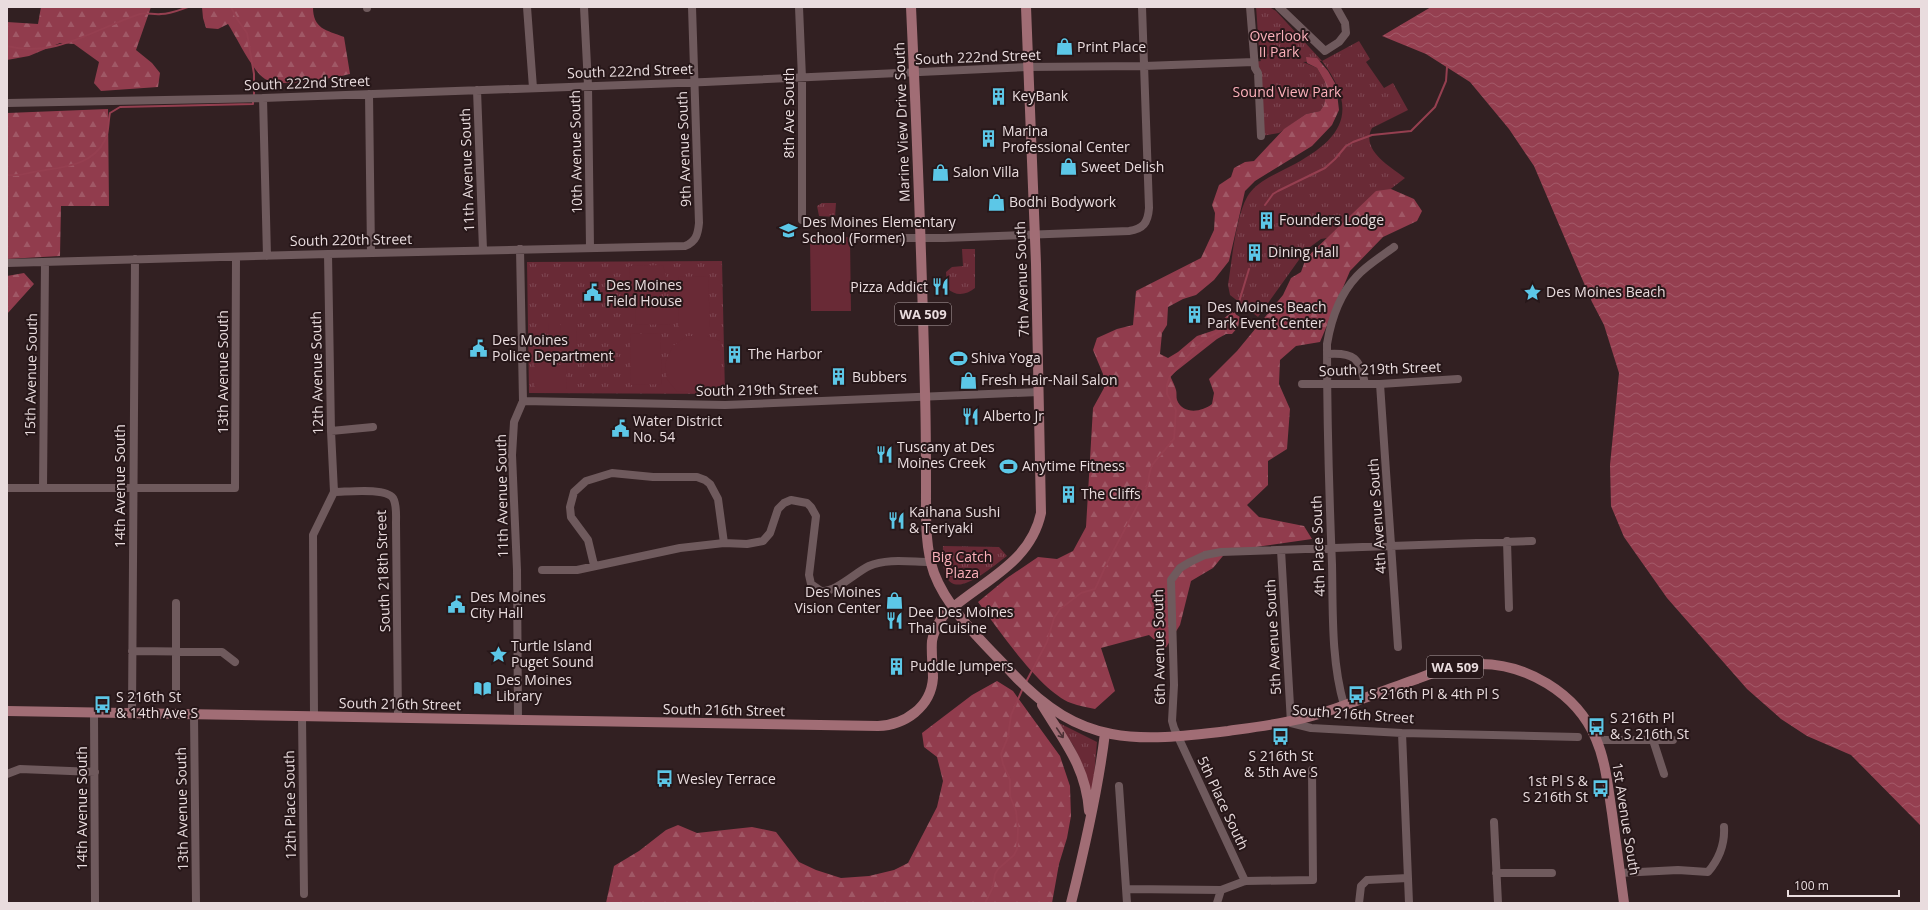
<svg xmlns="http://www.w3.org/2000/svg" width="1928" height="910" viewBox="0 0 1928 910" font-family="'Open Sans',sans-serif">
	<defs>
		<pattern id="grass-tufts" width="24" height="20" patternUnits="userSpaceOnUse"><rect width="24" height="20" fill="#692a36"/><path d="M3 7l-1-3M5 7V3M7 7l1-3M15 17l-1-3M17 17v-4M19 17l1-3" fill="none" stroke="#7e4853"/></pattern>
		<pattern id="forest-firs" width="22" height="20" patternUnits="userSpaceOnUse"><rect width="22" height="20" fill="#913c4d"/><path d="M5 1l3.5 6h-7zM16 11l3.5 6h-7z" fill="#a05866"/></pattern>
		<pattern id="water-waves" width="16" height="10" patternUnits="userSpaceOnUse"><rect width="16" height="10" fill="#953f50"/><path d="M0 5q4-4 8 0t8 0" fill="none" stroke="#a45a69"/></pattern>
	</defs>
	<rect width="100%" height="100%" fill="#322022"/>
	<!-- grass -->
	<path fill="url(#grass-tufts)" d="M1256,7H1269L1276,11L1322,61L1359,41L1370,59L1366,62L1384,88L1393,83L1408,110L1372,128C1360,150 1391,167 1405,178L1327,238L1321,239L1306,250L1258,317L1230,295L1228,285C1232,260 1236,213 1249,194C1258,181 1276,174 1289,167C1341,140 1361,113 1322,61L1303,62L1317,68L1325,82L1327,89L1324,105L1320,111L1306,114L1279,133L1261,136L1254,62L1261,61C1259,59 1257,15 1256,7Z
		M822,203H836L835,217L819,216L817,206Z
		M962,249H975V288C966,295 956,297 947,288L946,272L952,267L963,266Z
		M722,261L725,394L529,393L527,262Z
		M943,546L999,547L1007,556C978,578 939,612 943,546Z
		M1057,722L1097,742L1092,800L1083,766L1073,745Z"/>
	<!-- forest -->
	<path fill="url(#forest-firs)" d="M41,7H151L136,50L152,63L160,73L158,87L101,91L94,83L99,62L74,44L60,43L29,56L7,60V22L38,24Z
		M202,7H313C313,29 326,30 344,37L350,74C332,78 282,89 265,79C253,72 237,38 228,24L218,29L206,28L203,18Z
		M1306,57L1317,58L1328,71L1336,85L1339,110L1332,125L1312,146L1255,181L1245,191L1229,261L1214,280L1196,295L1183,299L1168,307L1167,325L1162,333L1160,354L1168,358L1178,352L1197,336L1215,330L1222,320L1232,312L1240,317L1238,327L1232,334H1226L1217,339L1170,376C1172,380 1175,386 1176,390C1177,394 1176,397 1177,400C1183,415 1202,412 1212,404L1214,393L1209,379L1237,351L1283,295L1291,278L1301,272L1306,258L1376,191L1391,189L1414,199L1422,211L1417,221L1383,237L1350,271L1320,342L1296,346L1280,360L1279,384L1290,409L1287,449L1268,461V485L1247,505L1259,517L1304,526L1312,539L1227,551L1213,568L1191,581L1180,625L1165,649L1149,635L1101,648L1115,691L1095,709C1087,707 1079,706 1071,703C1040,691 999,630 978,602L1007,578L1038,557L1057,559L1073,551L1086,527L1093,408L1104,388L1103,374L1093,350L1097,338L1117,329L1133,325L1136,291L1201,258L1214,230L1215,213L1212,205L1219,185L1231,177L1234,168L1245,162L1254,161L1284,129L1306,114L1320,111L1324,105L1327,89L1325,82L1317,68L1307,63Z
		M108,109L109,206H61L60,256L7,259V113Z
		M24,273L34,284L7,314V276Z
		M997,681L1013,691L1060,756L1070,786L1071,816L1067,838L1059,864L1052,903H606L614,866L639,851L666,830L678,825L697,833L752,827L776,832L799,862L816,870L841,878L869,876L894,870L908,863L937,807L943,781L937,757L924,747L922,733L972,695Z"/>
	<!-- pitch -->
	<path fill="#692a36" d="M810,237H850L851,311H811Z
		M663,265C664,270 667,276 666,281C666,299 644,299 630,299L629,266Z
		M708,276L710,327H679L678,277Z
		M635,304H671V324L636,325Z
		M548,323H560L561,349L549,350Z
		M564,323H576L577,349H564Z
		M660,333L662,384L631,385L630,334Z
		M687,336H707L720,341L721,391L677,392L667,379L665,363L673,346Z
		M535,357L542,365H566L567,389H535Z"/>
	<!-- water -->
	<path fill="url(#water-waves)" d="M1431,7H1921V826L1851,755L1807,736L1781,719L1747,689L1667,598L1624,537L1611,506L1610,465L1619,373L1604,325L1592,302L1534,166L1509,129L1470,82L1426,54L1382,36Z"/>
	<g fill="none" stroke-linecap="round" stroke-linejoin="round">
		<!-- stream -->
		<path stroke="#953f50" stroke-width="2" d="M231,7L237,19L247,33L254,74V97
			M7,46C55,59 96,28 140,14C146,12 154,15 161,14C171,14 179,10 188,7
			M7,175C19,177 29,172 40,171C64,167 93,165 105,140C109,133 108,121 110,113L120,107L253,104V101
			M1265,205L1273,194L1278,191L1325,168L1335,159L1346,146L1353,142L1372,135L1411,131L1435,107L1446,81L1447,67
			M1026,682L1047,642L1054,618L1060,609L1081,593L1095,589L1097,585L1106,565L1147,487L1150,471L1152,465L1174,439L1176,410L1167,394V385L1170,376L1198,345L1207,338L1226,328L1236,312L1249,269
			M919,903L925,902L928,903
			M985,903L993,887L995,874L998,869L1014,855L1017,849L1018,830L1016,811L1010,796V780L1003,764L1001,754L1008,737L1011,715L1023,688"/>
		<!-- minor -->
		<path stroke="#6f5a5d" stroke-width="8" d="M367,7V8
			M527,7L533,88
			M584,7L588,85L590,248
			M799,7L802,78V220
			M1250,7L1255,68L1258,73L1261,136
			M1279,7L1325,51L1339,42L1346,33L1345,23L1336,7
			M477,90L483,250
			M369,94L371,253
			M263,98L267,256
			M7,103L263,98L705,82L1028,67L1144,66L1254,62
			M862,238H944L1129,231C1143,229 1148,223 1149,208L1142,7
			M7,263L328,254L685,246C696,242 698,234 699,223L692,7
			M1327,354C1354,352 1360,358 1365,384
			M1302,384H1380L1458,379
			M1380,384L1398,647
			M523,401L725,405L1039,392
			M331,431L373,427
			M7,488H235L236,257
			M43,488L45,262
			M334,492C347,492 385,487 393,498C397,505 396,516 396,523L398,718
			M1507,541L1509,608
			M1281,550L1291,723L1311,728L1402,733L1578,737
			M594,565L588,540L571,517L570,507L574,492L586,481L612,473L653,477H697L705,480L710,484L718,499L724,543
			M542,570H577L680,548L724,543L747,544L763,541L770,533L778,509L784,503L791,500L807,503L811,507L816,516L809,575L811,584L821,591C835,593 856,572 869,566C887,558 911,562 930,562
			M176,603V695
			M132,651L222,652L235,662
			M1344,705C1331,660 1333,611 1332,564C1329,491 1327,418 1327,344C1331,320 1339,295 1357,276C1367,265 1382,256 1394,247
			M94,712L95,903
			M132,713L135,259
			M194,715L196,903
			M302,716L304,894
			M314,717L313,535L334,492L331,431L328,254
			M518,720L517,570L512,455L514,422L523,401L520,249
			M1402,733L1409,903
			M1597,740H1673
			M1653,740L1664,774
			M7,774L20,769L95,772
			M1119,786L1127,903
			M1494,822L1498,903
			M1496,873H1552
			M1620,873L1678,870L1708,872C1719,859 1725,844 1724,827
			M1245,881L1174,728L1172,721L1174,685L1171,580L1180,568L1190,562L1205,555L1221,552L1532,541
			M1127,889L1221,890L1245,881L1313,880L1312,770
			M1217,903L1221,890
			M1359,903L1361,886L1367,880L1408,878"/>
		<!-- major -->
		<path stroke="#a16d75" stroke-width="10" d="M911,7C917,135 922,264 925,393C926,425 926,458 926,491C926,518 925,547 934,573C948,611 986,645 1013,674C1081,747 1136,742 1228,731C1263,726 1297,722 1331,710C1360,700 1388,689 1417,679C1435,672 1455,664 1475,664C1525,662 1577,693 1596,739C1606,762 1608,788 1612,813C1616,843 1620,873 1624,903
			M1042,705C1064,741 1086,767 1089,811
			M7,711L878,726C905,725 931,707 933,678C933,666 931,653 932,641C933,632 938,624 943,616C979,582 1030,565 1041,513L1036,264L1026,7
			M1071,903C1085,847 1098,791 1105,733"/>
	</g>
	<!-- one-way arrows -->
	<defs><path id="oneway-shaft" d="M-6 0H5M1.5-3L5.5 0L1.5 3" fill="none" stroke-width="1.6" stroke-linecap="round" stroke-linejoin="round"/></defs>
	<use stroke="#4c3135" href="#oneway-shaft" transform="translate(1060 733) rotate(56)"/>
	<!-- icons -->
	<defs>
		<symbol id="shop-bare" viewBox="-9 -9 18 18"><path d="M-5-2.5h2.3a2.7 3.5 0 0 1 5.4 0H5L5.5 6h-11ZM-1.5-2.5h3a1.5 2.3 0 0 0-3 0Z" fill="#5cc7e7" stroke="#271719" stroke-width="2.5" paint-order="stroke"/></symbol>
		<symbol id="building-bare" viewBox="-9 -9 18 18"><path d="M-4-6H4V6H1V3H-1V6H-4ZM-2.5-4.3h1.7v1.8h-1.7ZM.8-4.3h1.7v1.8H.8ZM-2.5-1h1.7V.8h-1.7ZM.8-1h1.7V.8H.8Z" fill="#5cc7e7" stroke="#271719" stroke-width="2.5" paint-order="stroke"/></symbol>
		<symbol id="school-bare" viewBox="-9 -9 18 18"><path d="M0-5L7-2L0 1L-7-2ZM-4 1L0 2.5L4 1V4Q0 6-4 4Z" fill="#5cc7e7" stroke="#271719" stroke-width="2.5" paint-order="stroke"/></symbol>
		<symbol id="restaurant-bare" viewBox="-9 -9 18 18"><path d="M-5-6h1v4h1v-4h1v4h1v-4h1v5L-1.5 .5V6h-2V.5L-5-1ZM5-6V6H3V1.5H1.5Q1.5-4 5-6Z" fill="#5cc7e7" stroke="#271719" stroke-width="2.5" paint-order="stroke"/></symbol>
		<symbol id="sight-bare" viewBox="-9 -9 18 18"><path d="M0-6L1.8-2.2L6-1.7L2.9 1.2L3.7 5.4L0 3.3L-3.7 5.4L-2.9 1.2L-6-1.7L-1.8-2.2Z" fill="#5cc7e7" stroke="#271719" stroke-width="2.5" paint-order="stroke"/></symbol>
		<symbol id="civic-bare" viewBox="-9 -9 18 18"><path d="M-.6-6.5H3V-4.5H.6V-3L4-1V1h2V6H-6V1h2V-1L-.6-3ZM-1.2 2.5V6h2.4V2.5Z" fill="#5cc7e7" stroke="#271719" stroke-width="2.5" paint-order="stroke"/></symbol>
		<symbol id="stadium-bare" viewBox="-9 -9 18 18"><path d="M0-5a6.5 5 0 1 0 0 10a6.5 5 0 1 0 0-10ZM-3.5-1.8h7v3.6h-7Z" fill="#5cc7e7" stroke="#271719" stroke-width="2.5" paint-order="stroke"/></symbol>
		<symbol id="library-bare" viewBox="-9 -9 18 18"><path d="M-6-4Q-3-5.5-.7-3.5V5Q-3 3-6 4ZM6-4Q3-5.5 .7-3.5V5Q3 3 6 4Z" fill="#5cc7e7" stroke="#271719" stroke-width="2.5" paint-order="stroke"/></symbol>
		<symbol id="bus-bare" viewBox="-9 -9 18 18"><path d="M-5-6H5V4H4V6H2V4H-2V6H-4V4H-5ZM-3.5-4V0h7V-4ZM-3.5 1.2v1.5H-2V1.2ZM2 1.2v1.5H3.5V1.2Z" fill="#5cc7e7" stroke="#271719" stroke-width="2.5" paint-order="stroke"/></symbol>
	</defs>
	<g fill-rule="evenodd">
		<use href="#shop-bare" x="1052" y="34" width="25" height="25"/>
		<use href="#building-bare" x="986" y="84" width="25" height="25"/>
		<use href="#building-bare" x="976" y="126" width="25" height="25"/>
		<use href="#shop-bare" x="1056" y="154" width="25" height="25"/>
		<use href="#shop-bare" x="928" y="160" width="25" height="25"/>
		<use href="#shop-bare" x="984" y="190" width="25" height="25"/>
		<use href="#building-bare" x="1254" y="208" width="25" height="25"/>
		<use href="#school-bare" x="776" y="218" width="25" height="25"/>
		<use href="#building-bare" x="1242" y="240" width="25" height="25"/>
		<use href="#restaurant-bare" x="928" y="274" width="25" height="25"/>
		<use href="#sight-bare" x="1520" y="280" width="25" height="25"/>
		<use href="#civic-bare" x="580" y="280" width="25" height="25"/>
		<use href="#building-bare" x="1182" y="302" width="25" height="25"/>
		<use href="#civic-bare" x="466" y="336" width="25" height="25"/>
		<use href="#building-bare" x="722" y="342" width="25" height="25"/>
		<use href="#stadium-bare" x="946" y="346" width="25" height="25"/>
		<use href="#building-bare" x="826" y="364" width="25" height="25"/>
		<use href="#shop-bare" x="956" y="368" width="25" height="25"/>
		<use href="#restaurant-bare" x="958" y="404" width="25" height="25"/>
		<use href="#civic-bare" x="608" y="416" width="25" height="25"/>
		<use href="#restaurant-bare" x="872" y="442" width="25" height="25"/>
		<use href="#stadium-bare" x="996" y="454" width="25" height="25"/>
		<use href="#building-bare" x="1056" y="482" width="25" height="25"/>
		<use href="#restaurant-bare" x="884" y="508" width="25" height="25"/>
		<use href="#shop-bare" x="882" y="588" width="25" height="25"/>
		<use href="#civic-bare" x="444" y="592" width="25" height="25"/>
		<use href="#restaurant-bare" x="882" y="608" width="25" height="25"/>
		<use href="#sight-bare" x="486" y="642" width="25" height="25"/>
		<use href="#building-bare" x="884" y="654" width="25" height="25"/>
		<use href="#library-bare" x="470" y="676" width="25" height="25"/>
		<use href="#bus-bare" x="1344" y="682" width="25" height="25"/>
		<use href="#bus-bare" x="90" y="692" width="25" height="25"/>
		<use href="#bus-bare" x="1584" y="714" width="25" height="25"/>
		<use href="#bus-bare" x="1268" y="724" width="25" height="25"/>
		<use href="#bus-bare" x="652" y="766" width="25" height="25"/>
		<use href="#bus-bare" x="1588" y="776" width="25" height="25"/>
	</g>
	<g text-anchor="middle" stroke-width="4" stroke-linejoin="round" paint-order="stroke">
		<!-- shield labels -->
		<g fill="#271719" stroke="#afa1a3" stroke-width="1">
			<rect x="895" y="303" width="56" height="22" rx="3"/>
			<rect x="1427" y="656" width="56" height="22" rx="3"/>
		</g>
		<g font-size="13" font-weight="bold" fill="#e9dcde">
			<text x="923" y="319">WA 509</text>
			<text x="1455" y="672">WA 509</text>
		</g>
		<!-- park labels -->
		<g font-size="14" fill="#fbb0ba" stroke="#271719">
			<text x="1279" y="41">Overlook<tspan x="1279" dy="16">II Park</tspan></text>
			<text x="1287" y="97">Sound View Park</text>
			<text x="962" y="562">Big Catch<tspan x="962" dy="16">Plaza</tspan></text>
		</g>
		<!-- poi labels -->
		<g font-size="14" fill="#e9dcde" stroke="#271719" text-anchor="start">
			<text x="1077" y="52">Print Place</text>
			<text x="1012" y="101">KeyBank</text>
			<text x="1002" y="136">Marina<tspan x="1002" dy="16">Professional Center</tspan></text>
			<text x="1081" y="172">Sweet Delish</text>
			<text x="953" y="177">Salon Villa</text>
			<text x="1009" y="207">Bodhi Bodywork</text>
			<text x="1279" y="225">Founders Lodge</text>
			<text x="802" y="227">Des Moines Elementary<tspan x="802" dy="16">School (Former)</tspan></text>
			<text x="1268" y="257">Dining Hall</text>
			<text x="606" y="290">Des Moines<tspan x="606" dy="16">Field House</tspan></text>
			<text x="928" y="292" text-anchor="end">Pizza Addict</text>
			<text x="1546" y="297">Des Moines Beach</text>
			<text x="1207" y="312">Des Moines Beach<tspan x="1207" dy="16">Park Event Center</tspan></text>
			<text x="492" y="345">Des Moines<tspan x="492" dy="16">Police Department</tspan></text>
			<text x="748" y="359">The Harbor</text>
			<text x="971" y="363">Shiva Yoga</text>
			<text x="852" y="382">Bubbers</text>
			<text x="981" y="385">Fresh Hair-Nail Salon</text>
			<text x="983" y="421">Alberto Jr</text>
			<text x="633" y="426">Water District<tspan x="633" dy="16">No. 54</tspan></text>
			<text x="897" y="452">Tuscany at Des<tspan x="897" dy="16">Moines Creek</tspan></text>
			<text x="1022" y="471">Anytime Fitness</text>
			<text x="1081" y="499">The Cliffs</text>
			<text x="909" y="517">Kaihana Sushi<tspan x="909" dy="16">&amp; Teriyaki</tspan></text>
			<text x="881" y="597" text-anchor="end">Des Moines<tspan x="881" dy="16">Vision Center</tspan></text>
			<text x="470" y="602">Des Moines<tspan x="470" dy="16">City Hall</tspan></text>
			<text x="908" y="617">Dee Des Moines<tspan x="908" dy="16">Thai Cuisine</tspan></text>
			<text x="511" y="651">Turtle Island<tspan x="511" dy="16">Puget Sound</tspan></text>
			<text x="910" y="671">Puddle Jumpers</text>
			<text x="496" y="685">Des Moines<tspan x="496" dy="16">Library</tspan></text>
			<text x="1369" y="699">S 216th Pl &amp; 4th Pl S</text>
			<text x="116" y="702">S 216th St<tspan x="116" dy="16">&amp; 14th Ave S</tspan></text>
			<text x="1610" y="723">S 216th Pl<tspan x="1610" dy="16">&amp; S 216th St</tspan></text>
			<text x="1281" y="761" text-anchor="middle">S 216th St<tspan x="1281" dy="16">&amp; 5th Ave S</tspan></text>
			<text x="677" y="784">Wesley Terrace</text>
			<text x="1588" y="786" text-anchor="end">1st Pl S &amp;<tspan x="1588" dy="16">S 216th St</tspan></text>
		</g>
		<!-- street labels -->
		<g font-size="14" fill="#e9dcde" stroke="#271719">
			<text transform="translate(978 57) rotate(-2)" y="5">South 222nd Street</text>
			<text transform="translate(630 71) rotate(-2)" y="5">South 222nd Street</text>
			<text transform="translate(307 83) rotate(-2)" y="5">South 222nd Street</text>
			<text transform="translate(789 113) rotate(-90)" y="5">8th Ave South</text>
			<text transform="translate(902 122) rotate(-92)" y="5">Marine View Drive South</text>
			<text transform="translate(684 149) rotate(-92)" y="5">9th Avenue South</text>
			<text transform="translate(576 152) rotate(-91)" y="5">10th Avenue South</text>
			<text transform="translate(467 170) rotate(-92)" y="5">11th Avenue South</text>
			<text transform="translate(351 240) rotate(-1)" y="5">South 220th Street</text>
			<text transform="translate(1022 279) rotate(-92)" y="5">7th Avenue South</text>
			<text transform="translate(1380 369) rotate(-2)" y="5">South 219th Street</text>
			<text transform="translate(223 372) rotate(-90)" y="5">13th Avenue South</text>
			<text transform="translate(317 373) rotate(-91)" y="5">12th Avenue South</text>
			<text transform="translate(31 375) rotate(-89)" y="5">15th Avenue South</text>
			<text transform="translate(757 390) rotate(-1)" y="5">South 219th Street</text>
			<text transform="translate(120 486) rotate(-90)" y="5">14th Avenue South</text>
			<text transform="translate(502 496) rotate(-91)" y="5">11th Avenue South</text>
			<text transform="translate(1377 516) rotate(-94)" y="5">4th Avenue South</text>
			<text transform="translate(1318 546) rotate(-92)" y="5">4th Place South</text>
			<text transform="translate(383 571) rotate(-92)" y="5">South 218th Street</text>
			<text transform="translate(1273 637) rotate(-93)" y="5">5th Avenue South</text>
			<text transform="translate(1159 647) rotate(-91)" y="5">6th Avenue South</text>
			<text transform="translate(400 704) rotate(1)" y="5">South 216th Street</text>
			<text transform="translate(724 710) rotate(1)" y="5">South 216th Street</text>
			<text transform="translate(1353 714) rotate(4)" y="5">South 216th Street</text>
			<text transform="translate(1223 803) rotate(65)" y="5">5th Place South</text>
			<text transform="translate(290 805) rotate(-91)" y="5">12th Place South</text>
			<text transform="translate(82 808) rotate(-90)" y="5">14th Avenue South</text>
			<text transform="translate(182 809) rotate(-91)" y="5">13th Avenue South</text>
			<text transform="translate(1626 819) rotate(81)" y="5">1st Avenue South</text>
		</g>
	</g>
	<!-- border -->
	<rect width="1928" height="910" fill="none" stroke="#e9dcde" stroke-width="16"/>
	<!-- scale -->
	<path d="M1788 890v6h111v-6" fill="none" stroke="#e9dcde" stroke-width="2"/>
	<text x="1794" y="890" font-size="12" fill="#e9dcde" stroke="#271719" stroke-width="3" paint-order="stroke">100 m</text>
</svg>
